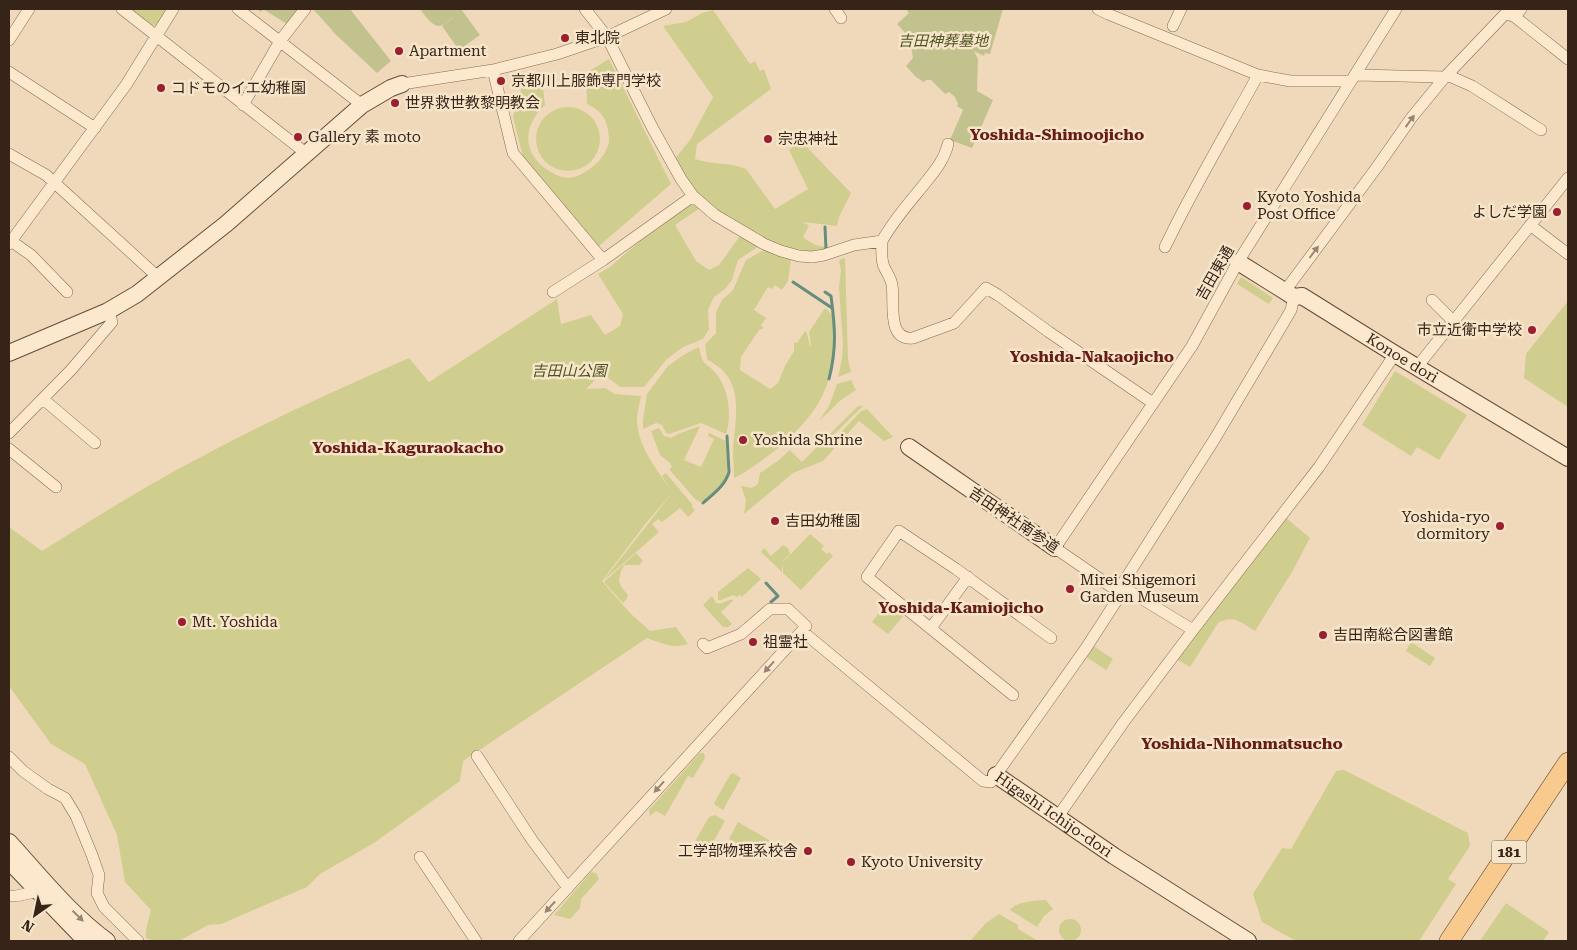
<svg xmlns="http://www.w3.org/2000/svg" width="1577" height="950" viewBox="0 0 1577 950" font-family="'Roboto Serif','Noto Sans JP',serif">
	<rect width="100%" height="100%" fill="#f0d9ba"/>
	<!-- green -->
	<path fill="#cfce8e" d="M130,9H167L158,25H152Z
		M713,10L750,64L755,61L760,71L764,69L771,89L697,144L695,159C711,165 730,162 746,169L775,209L808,189L789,150L801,141L851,193L839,217L837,226L803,222L809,226L803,237C810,242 817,248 826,246L828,248L812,252L782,246L768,240L703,202L673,161L690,140L713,97L663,26L686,22L702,13Z
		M609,59L671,184L599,246L523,157L513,117L526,73L541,71L545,105C541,109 537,113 535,117C521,138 530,161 551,172C556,175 563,178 569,178C580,177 592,168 599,161C605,154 610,145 609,137C607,119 603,112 587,104L586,73Z
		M536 139a32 32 0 1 1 64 0a32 32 0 1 1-64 0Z
		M691,200L700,208L675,225L696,261L709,270L719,265L740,236L759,246L738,260L732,280L725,289L714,297L708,310L709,329L703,339L683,347L667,359L644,387H620L602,373L586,389L605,388L615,394L641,396C640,403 637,412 637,419C637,444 655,468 669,487L662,476L666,473L692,504V507L695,510L688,517L680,508L662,522L658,519L652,524L659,532L603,581L673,492L646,523L602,581L630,613L650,631L676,627L688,644C674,649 660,643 647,638L463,761L460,781L374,843L320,874L307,887L221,924L208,925L179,941H153L146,938C145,929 149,919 151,910L125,882L117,835L85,764L51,744L9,686V527L42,551C93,519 145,486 199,458C267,421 338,389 409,358L429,382L557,299L561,324L591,315L605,335L620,326L623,314L598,274L610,267L679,207Z
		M764,250L791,259L788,281L782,290L775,285L772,289L768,287L754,310L766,318L761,325L764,328L759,330L741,357L740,370L770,389L778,383L785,366L794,351V342L797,343L805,331L807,333L810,346L811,345L809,332L825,308C835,315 835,327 835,339C834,360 830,383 819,402C803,430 763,463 734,478C734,466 732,451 734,439C736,417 741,389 723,371C719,366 712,363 707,359L705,344L716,333V312L722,300L733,290L746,260Z
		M845,258L848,359L851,372L838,377L842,359L843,344L839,288L841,270L839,262L841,259Z
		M1241,277L1273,298L1269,304L1237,284Z
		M1568,301V407L1524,378L1526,354Z
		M699,347C703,369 707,361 718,376C729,391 732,417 726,434L701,423L669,434L666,433L662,425L656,423L643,429V420L647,394L668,366L685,354Z
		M1395,371L1467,415L1439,460L1417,447L1411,456L1362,425Z
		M851,380L856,390L841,400L819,421L829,406L837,384Z
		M862,405L863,406L826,442L829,445L861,411L867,409L893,437L884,441L859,421L823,461L793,473L744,514L746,500L741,486L752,488L758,484L760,473L779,460L790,450L802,462L857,407Z
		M700,426L684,460L701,467L714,439L708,436L709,433L726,441L727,467L726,479L723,484L707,498L703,502H700L695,499L669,469L672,467L670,463L660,455L651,431L659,428L664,436L671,438L680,433Z
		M1285,517L1310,538L1292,572L1255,631C1242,623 1233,614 1218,623L1190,667L1176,659Z
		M810,534L824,546L821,549L827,554L829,552L833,556L801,590L783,573V562Z
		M783,545L788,548L790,554L783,561L782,572L761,552L764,548L771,556Z
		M636,553L643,561L639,565H624C617,581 617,582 628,595L626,600L623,603L604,582Z
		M748,568L761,579L742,597L740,595L737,597L733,595L721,600H718V592Z
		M712,596L716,603C724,605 728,598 734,600L721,612L732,624L728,627H723L703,605Z
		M887,602L904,615L888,634L872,622Z
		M1411,642L1435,658L1430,666L1406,651Z
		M1092,645L1113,659L1106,670L1085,656Z
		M700,753H704L705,758L693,778L688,776L665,816L656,811L650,816L649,810Z
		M1344,770L1468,833L1470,846L1448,879L1456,884L1419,941H1296L1262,922L1253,894L1282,848L1291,849L1336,771Z
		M733,773L741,778L723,810L715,805L714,803L730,775Z
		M715,815L725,821L708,851L694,843L709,817Z
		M738,822L776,844L767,860L729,839Z
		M591,872L596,873L599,879L581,899L580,908L570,919L554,915Z
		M1046,900L1053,909L1044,916L1037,927L1010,910C1017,901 1035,901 1046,900Z
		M1506,903L1549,932L1543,941H1480Z
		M999,914L1018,925V929L1038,941H1029L1025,939L1024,941H970L986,923Z
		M1059 930a11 11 0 1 1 22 0a11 11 0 1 1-22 0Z"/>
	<!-- cemetery -->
	<path fill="#c2c28e" d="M256,9H300L287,24L263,9L261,12Z
		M313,9H350L391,61L377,73L332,31V30Z
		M420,9H461L480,35L459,50L442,26L455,16C451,18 444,25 440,26C432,27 424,14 420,9Z
		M906,9H1003L990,54L985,53L984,56L974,51L978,59L977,91L993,100L972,148L950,140L963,110L957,106L958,104L955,97L949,92L945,94L931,80H926L924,82L916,77L906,66L913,58L912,51L906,41L910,38L897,24L909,13Z"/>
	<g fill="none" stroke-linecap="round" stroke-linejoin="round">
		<!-- stream -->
		<path stroke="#668e7f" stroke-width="3" d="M824,250L826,249L825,227
			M793,282L832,308
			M825,292L831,296C835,327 837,347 829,379
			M703,503C713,494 725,486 729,472L727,436
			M766,583L778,596L771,602"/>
		<defs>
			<path id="street" d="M122,9L307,154
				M238,9L362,105
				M585,9L607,37L652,127L681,179L693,196L715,215L764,244L781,251L799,256L812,257L824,255L854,245L882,241C882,248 881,257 883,264C885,271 891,277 892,285C895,301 886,341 913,338L954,323L986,288L998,295L1049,332L1153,403
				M835,9L841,18
				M1098,9L1108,14L1258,75L1290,81H1351
				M1515,17L1568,59
				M1173,26L1181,9
				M9,40L29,9
				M493,70L513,153L603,260
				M9,72L95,128
				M1355,75L1445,77
				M1447,75L1472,86L1541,130
				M402,84L493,70L557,54L607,37L666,9
				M243,105L280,41L305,9
				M9,154L46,175L159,278
				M1530,225L1568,254
				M11,241L31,255L67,292
				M882,241C893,221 908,204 922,187C933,173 944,161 948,144
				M9,244L126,85L173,9
				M1165,247C1193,188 1227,132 1258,75
				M1285,291L1377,167L1412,117L1445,77L1506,13L1515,17L1521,9
				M553,292L603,260L693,196
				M1432,300L1453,321
				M1417,367L1568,178
				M43,399L95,443
				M9,433L71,370L112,322L108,311
				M9,449L56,487
				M1121,586L1193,630
				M1119,592L1055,548L1192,346L1238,262L1396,9
				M931,628L968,577
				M703,644L707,648L741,634L770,609H788L806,626
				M1013,695L867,577L899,531L956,569L1051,638
				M477,756L532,840L568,888
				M9,757L23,771L48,789L65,798L76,816L92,855L99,875L97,893L104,907L138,941
				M1057,818L1123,723L1193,630L1319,467L1395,354
				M420,857L476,941
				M9,896H16L44,890
				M519,941L802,631L983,781L991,782L1086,648L1117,600L1121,586L1214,440L1287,317L1291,310L1294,297"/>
			<g id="secondary">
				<path id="s1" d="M1238,262L1294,297L1302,296L1395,354L1568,458"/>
				<path d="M9,353L108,311L137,294L226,224L362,105L391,88L402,84"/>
				<path d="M909,447L1055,548"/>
				<path id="s2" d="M996,775L1114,856L1248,941"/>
				<path d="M9,842C40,876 70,914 107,941"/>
				<path d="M9,861L86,941"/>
			</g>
			<path id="primary" d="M1449,941L1568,762"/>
		</defs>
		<!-- street casing -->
		<use href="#street" stroke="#886953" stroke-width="12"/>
		<!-- secondary casing -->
		<use href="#secondary" stroke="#694a37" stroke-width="18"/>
		<!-- primary casing -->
		<use href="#primary" stroke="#553828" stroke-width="20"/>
		<!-- street -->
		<use href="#street" stroke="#fbe8cd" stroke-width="11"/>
		<!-- secondary -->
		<use href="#secondary" stroke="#fbe8cd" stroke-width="16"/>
		<!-- primary -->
		<use href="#primary" stroke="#f8ca8d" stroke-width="19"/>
	</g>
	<!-- one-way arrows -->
	<defs><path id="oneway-solid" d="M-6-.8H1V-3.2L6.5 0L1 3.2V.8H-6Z" transform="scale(1.25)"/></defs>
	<g fill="#988673">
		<use href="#oneway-solid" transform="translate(1410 121) rotate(-54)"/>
		<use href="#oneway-solid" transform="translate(1314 252) rotate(-53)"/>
		<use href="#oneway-solid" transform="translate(769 667) rotate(132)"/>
		<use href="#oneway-solid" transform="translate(659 787) rotate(132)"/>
		<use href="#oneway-solid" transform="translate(550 907) rotate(133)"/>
		<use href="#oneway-solid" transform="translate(78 916) rotate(44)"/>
	</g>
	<!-- markers -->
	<g fill="#9b1f2f" stroke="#f7e5ca" stroke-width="2">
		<circle cx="565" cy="38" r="5"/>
		<circle cx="399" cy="51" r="5"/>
		<circle cx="501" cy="81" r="5"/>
		<circle cx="161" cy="88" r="5"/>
		<circle cx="395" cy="103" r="5"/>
		<circle cx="298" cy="137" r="5"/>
		<circle cx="768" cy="139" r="5"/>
		<circle cx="1247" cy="206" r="5"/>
		<circle cx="1557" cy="212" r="5"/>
		<circle cx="1532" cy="330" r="5"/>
		<circle cx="743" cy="440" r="5"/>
		<circle cx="775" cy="521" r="5"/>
		<circle cx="1500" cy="526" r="5"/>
		<circle cx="1070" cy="589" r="5"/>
		<circle cx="182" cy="622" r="5"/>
		<circle cx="1323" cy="635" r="5"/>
		<circle cx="753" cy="642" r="5"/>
		<circle cx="808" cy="851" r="5"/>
		<circle cx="851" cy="862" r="5"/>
	</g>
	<g text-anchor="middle" stroke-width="5" stroke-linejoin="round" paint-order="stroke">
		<!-- shield labels -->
		<rect fill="#f7e5ca" stroke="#705e4e" stroke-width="1" x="1491.5" y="840.5" width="35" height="23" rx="4"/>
		<g font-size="14" font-weight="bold" fill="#362419">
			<text x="1509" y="857">181</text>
		</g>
		<!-- poi labels -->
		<g font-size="15" fill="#362419" stroke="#f7e5ca" text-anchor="start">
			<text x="575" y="43">東北院</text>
			<text x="409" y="56">Apartment</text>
			<text x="511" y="86">京都川上服飾専門学校</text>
			<text x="171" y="93">コドモのイエ幼稚園</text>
			<text x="405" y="108">世界救世教黎明教会</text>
			<text x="308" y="142">Gallery 素 moto</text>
			<text x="778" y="144">宗忠神社</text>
			<text x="1257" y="202">Kyoto Yoshida<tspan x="1257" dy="17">Post Office</tspan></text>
			<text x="1547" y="217" text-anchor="end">よしだ学園</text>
			<text x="1522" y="335" text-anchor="end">市立近衛中学校</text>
			<text x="753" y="445">Yoshida Shrine</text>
			<text x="1490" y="522" text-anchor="end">Yoshida-ryo<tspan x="1490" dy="17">dormitory</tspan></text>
			<text x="785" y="526">吉田幼稚園</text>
			<text x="1080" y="585">Mirei Shigemori<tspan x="1080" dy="17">Garden Museum</tspan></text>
			<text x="192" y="627">Mt. Yoshida</text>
			<text x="1333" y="640">吉田南総合図書館</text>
			<text x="763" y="647">祖霊社</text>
			<text x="798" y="856" text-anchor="end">工学部物理系校舎</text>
			<text x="861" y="867">Kyoto University</text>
		</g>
		<!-- park labels -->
		<g font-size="15" font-style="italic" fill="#4d541f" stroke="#f7e5ca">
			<text x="943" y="46">吉田神葬墓地</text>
			<text x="569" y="376">吉田山公園</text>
		</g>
		<!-- street labels -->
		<g font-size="15" fill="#362419" stroke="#f7e5ca">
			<text transform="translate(1215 273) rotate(-60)" y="5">吉田東通</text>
			<text dy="5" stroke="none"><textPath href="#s1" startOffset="192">Konoe dori</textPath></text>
			<text transform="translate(1014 520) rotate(34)" y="5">吉田神社南参道</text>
			<text dy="5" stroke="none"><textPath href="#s2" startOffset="70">Higashi Ichijo-dori</textPath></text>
		</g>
		<!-- neighbourhood labels -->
		<g font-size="16" font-weight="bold" fill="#651d16" stroke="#f7e5ca">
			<text x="1057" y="140">Yoshida-Shimoojicho</text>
			<text x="1092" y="362">Yoshida-Nakaojicho</text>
			<text x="408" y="453">Yoshida-Kaguraokacho</text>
			<text x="961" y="613">Yoshida-Kamiojicho</text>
			<text x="1242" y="749">Yoshida-Nihonmatsucho</text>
		</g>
	</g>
	<!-- border -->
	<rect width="1577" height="950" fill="none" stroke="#362419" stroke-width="20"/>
	<!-- north arrow -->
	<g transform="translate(35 915) rotate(213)" stroke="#f7e5ca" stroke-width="4" paint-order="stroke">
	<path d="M0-4L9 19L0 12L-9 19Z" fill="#362419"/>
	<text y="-8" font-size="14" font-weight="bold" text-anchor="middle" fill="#362419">N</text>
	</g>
</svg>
